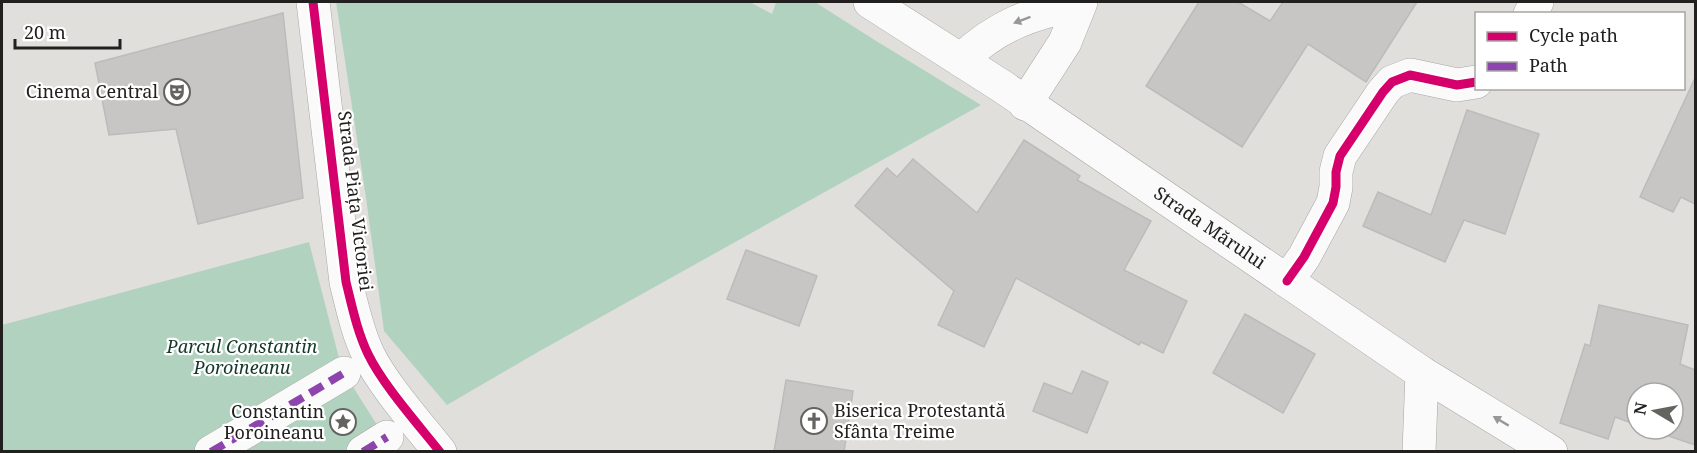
<svg xmlns="http://www.w3.org/2000/svg" width="1697" height="453" viewBox="0 0 1697 453" font-family="'Noto Serif',serif">
	<rect width="100%" height="100%" fill="#e1dfdc"/>
	<!-- green -->
	<path fill="#b2d2c0" d="M336,2H750L772,14L776,2H815L873,39L981,105L538,352L447,405L384,331L366,198Z
		M309,242L339,358L355,390L394,452H2V325Z"/>
	<!-- building -->
	<path fill="#c8c6c5" stroke="#bdbbba" stroke-width="1.5" d="M1199,2H1238L1270,21L1283,2H1417L1366,82L1308,44L1242,147L1146,86Z
		M283,13L303,198L198,224L176,129L109,135L95,63Z
		M1695,78V204L1681,197L1673,212L1640,197Z
		M1467,110L1539,134L1505,234L1464,220L1445,262L1363,226L1378,192L1431,215Z
		M1024,140L1080,176L1077,180L1151,221L1124,270L1187,301L1163,353L1141,342L1139,345L1016,278L984,347L938,325L954,291L855,206L887,168L897,177L913,159L977,213Z
		M746,250L817,276L799,326L727,299Z
		M1599,305L1688,325L1680,364L1695,370V445L1648,429H1673V393H1637V425L1615,417L1608,439L1560,423L1585,344L1590,346Z
		M1245,314L1315,354L1283,413L1213,373Z
		M1082,371L1108,382L1087,433L1033,411L1044,383L1072,394Z
		M786,380L853,391L844,452H774Z"/>
	<g fill="none" stroke-linecap="round" stroke-linejoin="round">
		<defs>
			<path id="street" d="M1530,14L1537,2
				M1287,281L1304,257L1333,203L1336,187V172L1340,156L1383,92L1392,82L1410,75L1457,85L1476,82
				M211,452L344,373
				M363,452L387,437"/>
			<g id="secondary">
				<path d="M313,2L346,282C352,306 357,331 368,354C383,385 417,423 440,452"/>
				<path id="s1" d="M870,2L1003,87L1422,373L1551,452"/>
				<path d="M961,60C996,26 1031,13 1079,4"/>
				<path d="M1025,104L1065,42L1081,2"/>
				<path d="M1419,452L1422,373"/>
			</g>
		</defs>
		<!-- street casing -->
		<use href="#street" stroke="#a7a6a3" stroke-width="34"/>
		<!-- secondary casing -->
		<use href="#secondary" stroke="#a7a6a3" stroke-width="34"/>
		<!-- street -->
		<use href="#street" stroke="#fafafa" stroke-width="33"/>
		<!-- secondary -->
		<use href="#secondary" stroke="#fafafa" stroke-width="33"/>
		<!-- quiet -->
		<path stroke="#8e44ad" stroke-width="8" stroke-dasharray="15 8" stroke-linecap="butt" d="M211,452L344,373
			M363,452L387,437"/>
		<defs>
			<path id="cycleway" d="M313,2L346,282C352,306 357,331 368,354C383,385 417,423 440,452
				M1287,281L1304,257L1333,203L1336,187V172L1340,156L1383,92L1392,82L1410,75L1457,85L1476,82"/>
		</defs>
		<!-- cycleway casing -->
		<use href="#cycleway" stroke="#fff" stroke-width="13"/>
		<!-- cycleway -->
		<use href="#cycleway" stroke="#d6006c" stroke-width="9"/>
	</g>
	<!-- one-way arrows -->
	<defs><path id="oneway-solid" d="M-6-.8H1V-3.2L6.5 0L1 3.2V.8H-6Z" transform="scale(1.5)"/></defs>
	<g fill="#989897">
		<use href="#oneway-solid" transform="translate(1022 20) rotate(159)"/>
		<use href="#oneway-solid" transform="translate(1501 421) rotate(-149)"/>
	</g>
	<!-- icons -->
	<defs>
		<symbol id="theatre-ring" viewBox="-11 -11 22 22"><circle r="9.5" fill="#fff" stroke="#646360" stroke-width="1.5"/><path d="M-5-5.5Q0-4 5-5.5V0Q5 5 0 6Q-5 5-5 0ZM-3.3-2.5H-1v1.5H-3.3ZM1-2.5H3.3v1.5H1ZM-2.8 1Q0 5.5 2.8 1Z" fill="#646360"/></symbol>
		<symbol id="church-ring" viewBox="-11 -11 22 22"><circle r="9.5" fill="#fff" stroke="#646360" stroke-width="1.5"/><path d="M-1.2-6h2.4v3.5h3.3v2.4h-3.3V6h-2.4V-.1h-3.3v-2.4h3.3Z" fill="#646360"/></symbol>
		<symbol id="sight-ring" viewBox="-11 -11 22 22"><circle r="9.5" fill="#fff" stroke="#646360" stroke-width="1.5"/><path d="M0-6L1.8-2.2L6-1.7L2.9 1.2L3.7 5.4L0 3.3L-3.7 5.4L-2.9 1.2L-6-1.7L-1.8-2.2Z" fill="#646360"/></symbol>
	</defs>
	<g fill-rule="evenodd">
		<use href="#theatre-ring" x="162" y="77" width="30" height="30"/>
		<use href="#church-ring" x="799" y="406" width="30" height="30"/>
		<use href="#sight-ring" x="328" y="407" width="30" height="30"/>
	</g>
	<g text-anchor="middle" stroke-width="4.5" stroke-linejoin="round" paint-order="stroke">
		<!-- poi labels -->
		<g font-size="18" fill="#21201e" stroke="#fff" text-anchor="end">
			<text x="158" y="98">Cinema Central</text>
			<text x="834" y="417" text-anchor="start">Biserica Protestantă<tspan x="834" dy="21">Sfânta Treime</tspan></text>
			<text x="324" y="418">Constantin<tspan x="324" dy="21">Poroineanu</tspan></text>
		</g>
		<!-- street labels -->
		<g font-size="18" fill="#21201e" stroke="#fff">
			<text transform="translate(355 201) rotate(83)" y="6">Strada Piața Victoriei</text>
			<text dy="6" stroke="none"><textPath href="#s1" startOffset="408">Strada Mărului</textPath></text>
		</g>
		<!-- park labels -->
		<g font-size="18" font-style="italic" fill="#133929" stroke="#fff">
			<text x="242" y="353">Parcul Constantin<tspan x="242" dy="21">Poroineanu</tspan></text>
		</g>
	</g>
	<!-- border -->
	<rect width="1697" height="453" fill="none" stroke="#21201e" stroke-width="6"/>
	<!-- legend -->
	<rect x="1475" y="12" width="210" height="78" fill="#ffffff" stroke="#a6a6a5" stroke-width="1.5"/>
	<rect x="1487" y="32" width="30" height="9" fill="#d6006c" stroke="#a6a6a5" stroke-width="1.5"/>
	<text x="1529" y="42" font-size="18" fill="#21201e">Cycle path</text>
	<rect x="1487" y="62" width="30" height="9" fill="#8e44ad" stroke="#a6a6a5" stroke-width="1.5"/>
	<text x="1529" y="72" font-size="18" fill="#21201e">Path</text>
	<!-- north arrow -->
	<g transform="translate(1655 411) rotate(280)"><circle r="28" fill="#ffffff" stroke="#a6a6a5" stroke-width="1.5"/>
	<path d="M0-4.5L10 22L0 15L-10 22Z" fill="#646360"/>
	<text y="-9" font-size="16" font-weight="bold" text-anchor="middle" fill="#21201e">N</text>
	</g>
	<!-- scale -->
	<path d="M15 39v9h105v-9" fill="none" stroke="#21201e" stroke-width="3"/>
	<text x="24" y="39" font-size="18" fill="#21201e" stroke="#ffffff" stroke-width="4.5" paint-order="stroke">20 m</text>
</svg>
